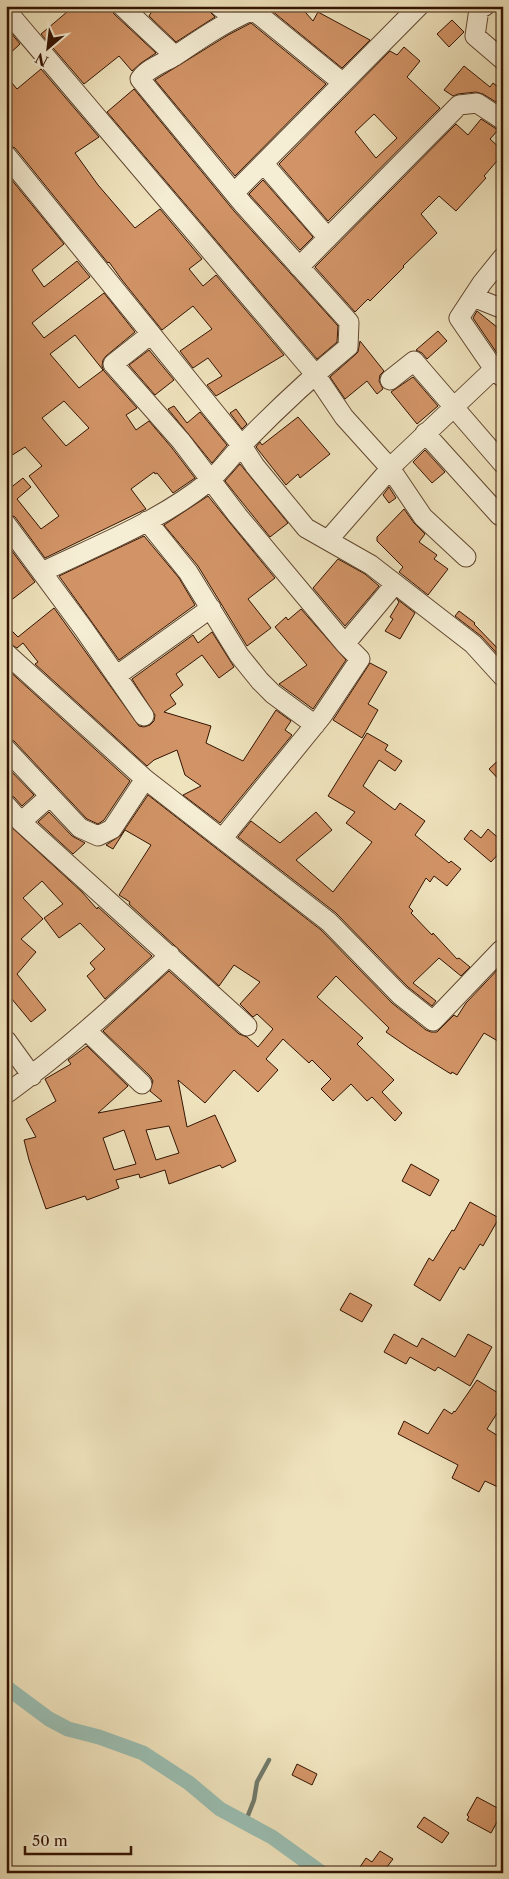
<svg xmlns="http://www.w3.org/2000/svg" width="509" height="1879" viewBox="0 0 509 1879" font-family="'Libre Caslon Text',serif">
	<rect width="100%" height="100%" fill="#efe3bd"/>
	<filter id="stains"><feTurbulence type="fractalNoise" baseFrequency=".004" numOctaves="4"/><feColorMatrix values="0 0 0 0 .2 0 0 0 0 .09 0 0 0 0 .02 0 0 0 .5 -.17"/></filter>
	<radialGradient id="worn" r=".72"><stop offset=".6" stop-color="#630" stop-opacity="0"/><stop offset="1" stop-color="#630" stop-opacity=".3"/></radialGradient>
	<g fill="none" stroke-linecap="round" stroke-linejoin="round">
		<!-- stream -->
		<path stroke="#717a6b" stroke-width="4.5" d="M245,1823L254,1800L257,1782L269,1760"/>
		<!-- canal -->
		<path stroke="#9abeb2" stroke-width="15" d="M6,1687L49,1719L68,1729L99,1737L143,1753L189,1783L220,1809L272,1837L322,1873"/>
	</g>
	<!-- building -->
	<path fill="#d29467" stroke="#331301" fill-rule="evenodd" d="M74,6H111L114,14L156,53L141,63L132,71L119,56L84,84L41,34Z
		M155,6H208L209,11L215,17L176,42L149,16Z
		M266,6H300L313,21L318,12L370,40L342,68Z
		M452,20L464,32L449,47L437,34Z
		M251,23L326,84L235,176L155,80L228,35Z
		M7,28L20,44L6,57V29Z
		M404,47L420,61L407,77L440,108L328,221L279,164L390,51L397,55ZM374,114L397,138L376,158L355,132Z
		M464,66L490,87L493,83L503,91V94L496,102L483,94L476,92L458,94L453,96L444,90Z
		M41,69L99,137L75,153L98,185L135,228L160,209L202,259L189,269L203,286L216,275L284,355L216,396L207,385L222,376L208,358L193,368L180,351L212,329L193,306L162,330L122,280L109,262L108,263L15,148L6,144V76L17,89Z
		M134,89L234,211L338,326L337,342L317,359L107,112Z
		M481,119L498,130L490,139L503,151V154L484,176L486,178L456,211L439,196L421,214L437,233L403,266L404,267L370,301L368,299L355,312L315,267L456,124L468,135Z
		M6,173L64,244L32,270L44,287L77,261L90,277L32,323L44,338L104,293L135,332L106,356L103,360L102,366L104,371L137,408L126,415L136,430L149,421L172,448L195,478L173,493L157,473L155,474L154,472L131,489L146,509L45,558L15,517L6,513V486L9,489L23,478L31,487L17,499L41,529L59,516L29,476L42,466L25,447L6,459ZM75,335L103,370L79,388L50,354ZM64,401L89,428L66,446L42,418Z
		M263,180L313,237L300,250L249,194Z
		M477,311L503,332V362L473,318Z
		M438,331L447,341L427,359L422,353L416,350Z
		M360,341L384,371L380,375L379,381L383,389L377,394L367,381L345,399L330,377L355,355L358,352Z
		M149,350L174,380L155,395L129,365Z
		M413,377L438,406L417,424L391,392Z
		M174,406L187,423L200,412L227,445L212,463L168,409Z
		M236,409L247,424L242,429L230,413Z
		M298,417L330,454L300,478L298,474L286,485L256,447L260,442L262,445Z
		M425,450L445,472L432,483L413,462Z
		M240,464L288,523L270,537L225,481Z
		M389,487L396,498L389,503L383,495Z
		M208,496L275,578L248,599L271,628L247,646L198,566L164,525Z
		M404,509L414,523L425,534L419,542L437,555L434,559L448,569L428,595L399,572L403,567L377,541V537Z
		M144,536L179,578L195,605L119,660L59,576Z
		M6,543L35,582L6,604Z
		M338,559L365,574L379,586L345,626L313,588Z
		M397,599L415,613L400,639L385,631L393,619L390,617L399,602Z
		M54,608L139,726L144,727L150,725L154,721L155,715L132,679L193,635L198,643L212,632L234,667L219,678L202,655L176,674L183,685L170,695L176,704L164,712L211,726L206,743L243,761L276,710L291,721L285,730L292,735L220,823L183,795L201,786L185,775L177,750L154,760L147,766L35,664L38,662L23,643L17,648L6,642V625L18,637Z
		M301,609L346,660L313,709L279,684L307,665L275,627L286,617L288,620Z
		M459,611L475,623L474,624L503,654V660L481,636L455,616Z
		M370,663L387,672L368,704L378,710L362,738L333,720Z
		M6,668L130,781L104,820L98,824L87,819L14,741L6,738Z
		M367,733L388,745L385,750L402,761L395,771L379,760L363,786L395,810L400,803L425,821L415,835L449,863L451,861L461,869L447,886L434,876L430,882L426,878L409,907L413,911L411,913L432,935L433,933L457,959L459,958L470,967L461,976L439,958L413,983L436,1001L432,1006L408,987L336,913L238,837L251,821L280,843L316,812L332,830L296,860L333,892L372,842L346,823L355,812L328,796Z
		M503,756V784L489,769Z
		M6,766L34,795L22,806L14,797L6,794Z
		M148,795L321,930L392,1003L426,1030L431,1032H437L454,1015L457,1017L466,1003L503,964V1044L484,1033L457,1075L452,1072L451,1074L409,1048L386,1032L389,1028L336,976L317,997L363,1038L357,1044L394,1080L382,1092L402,1113L395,1121L372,1097L367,1101L351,1084L333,1101L321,1089L331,1079L312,1060L309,1063L283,1039L266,1059L278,1070L258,1092L234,1070L205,1103L178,1080L187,1127L215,1115L236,1161L222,1168L220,1165L169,1184L165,1170L140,1178L139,1174L116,1180L119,1188L87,1200L85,1196L46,1209L29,1160L24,1140L36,1137L26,1119L56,1101L45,1079L71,1064L68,1060L87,1046L128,1086L98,1113L162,1101L150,1091L153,1081L150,1076L103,1031L169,971L239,1034L247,1037L258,1047L273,1029L257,1014L253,1017L240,1004L260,982L234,965L219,986L129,904L130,902L119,895L151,845L125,830L113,849L106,845L121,835ZM169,1126L179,1153L156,1160L146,1130ZM124,1130L136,1164L114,1170L103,1138Z
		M49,812L72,836L85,843L73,854L38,822Z
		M6,822L82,892L97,909L98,907L152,956L105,999L87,976L95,969L90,963L105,949L80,923L59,938L44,918L63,904L42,881L23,898L43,919L21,939L36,952L17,974L46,1010L31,1022L6,992Z
		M488,829L503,842V849L491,862L464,839L471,830L481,838Z
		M411,1164L439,1180L430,1196L402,1181Z
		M470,1202L499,1218L483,1246L480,1244L464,1270L460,1267L440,1301L414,1285L429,1258L433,1261L452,1230L454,1231Z
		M350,1293L372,1305L362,1322L340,1310Z
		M394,1334L417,1347L422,1338L455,1357L468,1334L492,1347L470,1386L438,1367L435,1371L410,1357L406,1364L384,1352Z
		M477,1380L503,1396V1404L487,1429L503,1439V1455L498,1464L503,1467V1478L498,1487L485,1481L479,1492L452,1478L458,1465L398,1434L404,1421L428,1434L444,1409L452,1414L454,1411L455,1412Z
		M297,1764L317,1774L312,1785L292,1775Z
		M477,1797L503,1811L491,1833L467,1820L469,1817L467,1815Z
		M424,1817L449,1833L442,1843L417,1827Z
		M380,1851L393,1859L384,1871L387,1873H356L366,1858L372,1862Z"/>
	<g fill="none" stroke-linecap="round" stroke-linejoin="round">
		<defs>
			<path id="minor" d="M122,6L175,56
				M219,6L234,18
				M485,6L479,9L475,36L503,60
				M6,10L315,374L344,417L390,468L423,517L466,557
				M6,155L242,446L255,466L306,528L371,565L473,644L503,677
				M264,164L328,238
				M234,193L419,6
				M299,267L459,105L477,103L503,120
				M473,297L503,309
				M151,334L113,364L181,441L238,516L345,644L360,659L322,716L222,839
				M502,377L494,369L459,318L482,283L503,257
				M390,380L414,361L503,464
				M425,433L500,516
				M147,521L188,572L239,655L260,681L273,694L315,725
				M6,524L83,628L144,716
				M328,540L397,461L494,369
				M42,572C98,545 160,521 208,482C221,471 231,457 242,445C275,411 310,378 348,347L349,322L243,204L140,79C148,68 163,63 175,56C200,39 225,22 253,10L343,83
				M345,644L395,584
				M6,653L145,779L329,922L400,995L433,1021L501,950
				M116,676L211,608
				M6,749L80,828L98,836L112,829L145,779
				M50,796L21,822L247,1026
				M6,805L21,822
				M87,1031L142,1084
				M6,1040L32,1076
				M6,1094C64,1052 117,1004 170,955"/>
		</defs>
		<!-- minor casing -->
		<use href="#minor" stroke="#624730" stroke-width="21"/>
		<!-- minor -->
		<use href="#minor" stroke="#f5edd4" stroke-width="19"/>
	</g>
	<!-- margin -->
	<rect width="509" height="1879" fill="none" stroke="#efe3bd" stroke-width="25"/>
	<rect x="8" y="8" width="494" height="1864" fill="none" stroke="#331301" stroke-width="2.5"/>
	<rect x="12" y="12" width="484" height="1854" fill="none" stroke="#331301"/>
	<!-- north arrow -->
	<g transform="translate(48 48) rotate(208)" stroke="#f5edd4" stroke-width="4" paint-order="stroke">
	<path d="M0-4L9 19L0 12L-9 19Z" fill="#331301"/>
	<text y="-8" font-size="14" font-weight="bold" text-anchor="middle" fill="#331301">N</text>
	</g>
	<!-- scale -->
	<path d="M25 1846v8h106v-8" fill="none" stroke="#331301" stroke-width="2.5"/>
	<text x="32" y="1846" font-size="15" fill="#331301" stroke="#f5edd4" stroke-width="4" paint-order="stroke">50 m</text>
	<rect width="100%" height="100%" filter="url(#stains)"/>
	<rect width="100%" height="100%" fill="url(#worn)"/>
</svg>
